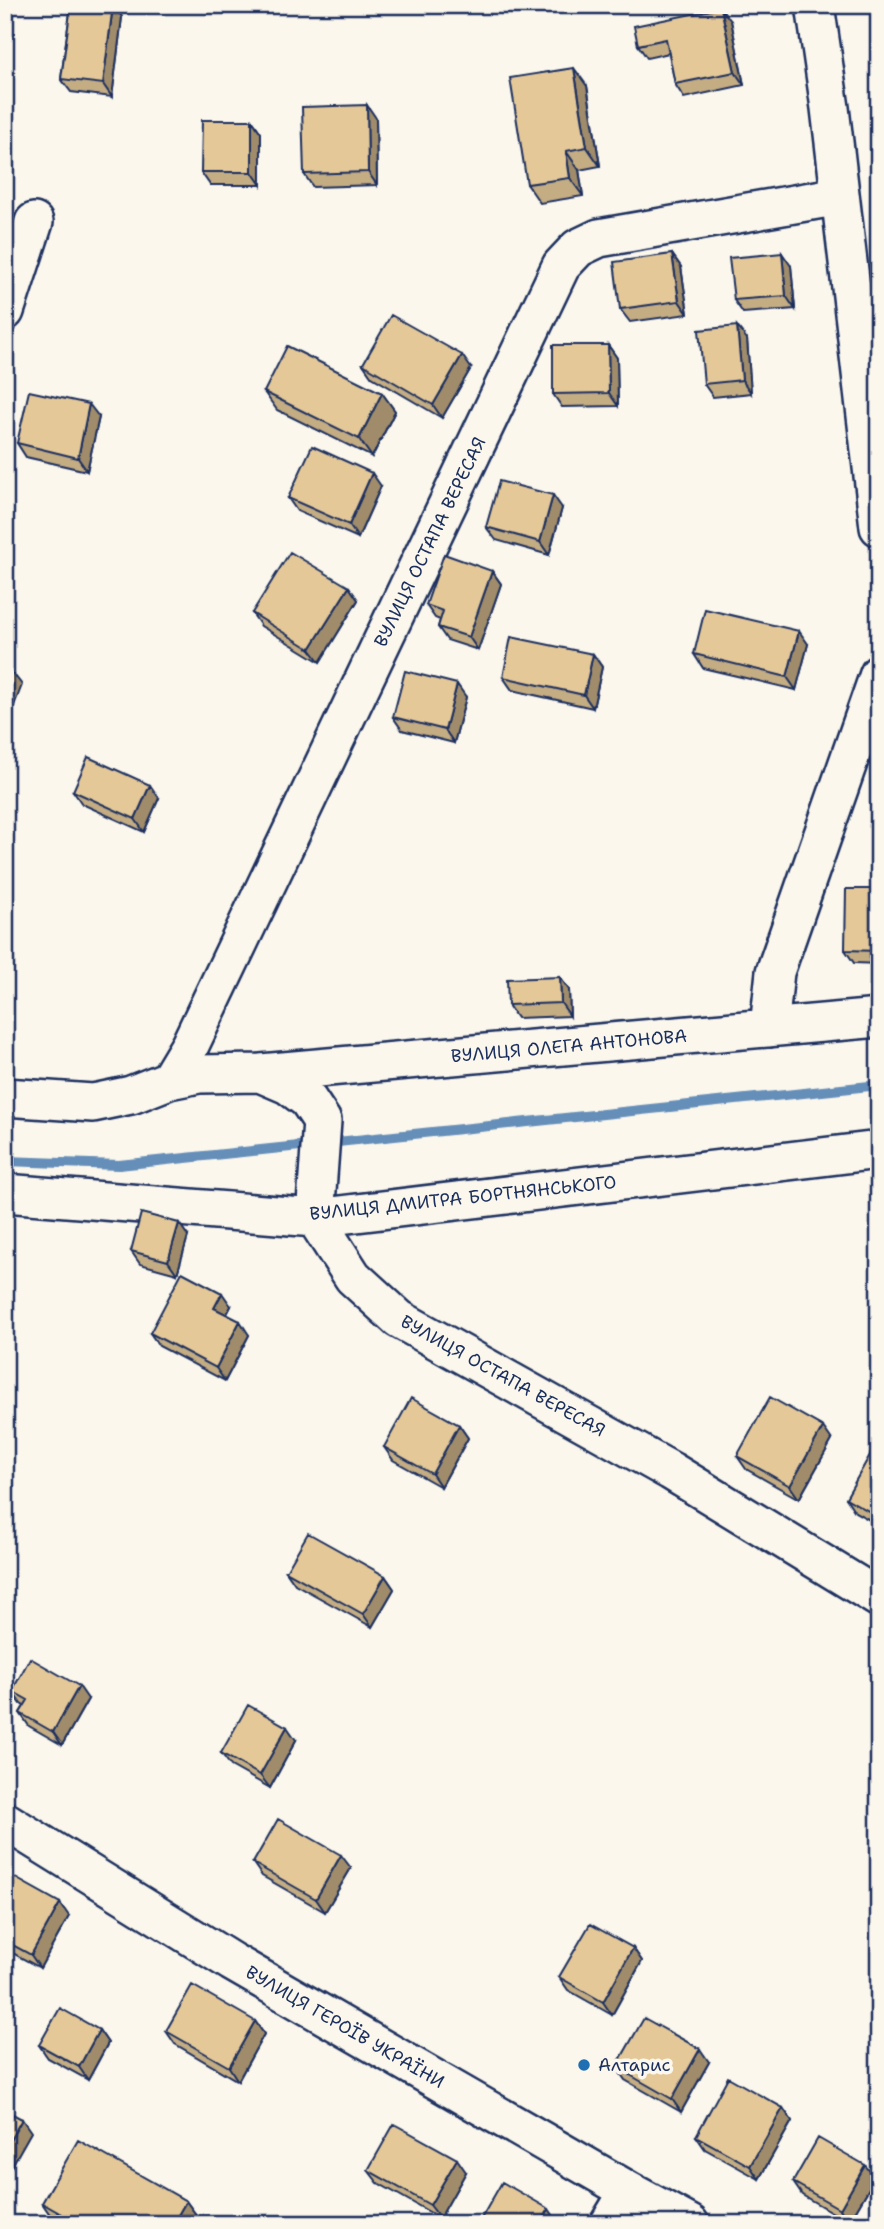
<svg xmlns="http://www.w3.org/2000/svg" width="884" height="2229" viewBox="0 0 884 2229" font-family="'Shantell Sans',sans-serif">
	<rect width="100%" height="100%" fill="#fbf7ec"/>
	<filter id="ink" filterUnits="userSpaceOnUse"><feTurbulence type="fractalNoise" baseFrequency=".0143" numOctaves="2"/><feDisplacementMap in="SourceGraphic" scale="14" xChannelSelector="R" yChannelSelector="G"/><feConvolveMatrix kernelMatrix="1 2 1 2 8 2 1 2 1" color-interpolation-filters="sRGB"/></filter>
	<g filter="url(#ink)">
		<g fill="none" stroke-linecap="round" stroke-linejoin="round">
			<!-- stream -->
			<path stroke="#658eb9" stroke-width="10" d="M5,1161L119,1165L879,1085"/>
			<defs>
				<path id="street" d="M815,5L830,108L879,527
					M5,311L34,222
					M769,1028L775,972L879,674
					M261,1073L879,1018
					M169,1080L190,1045L561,266L578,248L599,238L840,196
					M5,1097L93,1103L131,1095L169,1080L199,1074L260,1073L288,1085L308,1100L322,1121L315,1218L353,1277L399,1319L671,1471L879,1598
					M5,1193L315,1218L879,1150
					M5,1821L232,1962L629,2191L690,2224
					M609,2224L629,2191"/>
			</defs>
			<!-- street casing -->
			<use href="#street" stroke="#1b2f5e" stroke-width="42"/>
			<!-- street -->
			<use href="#street" stroke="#fbf7ec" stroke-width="37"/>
		</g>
		<!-- wall -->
		<path fill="#c4ac83" stroke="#1b2f5e" stroke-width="2" d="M71,5H114L122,17L112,97L71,92L61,79Z
			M731,21L744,85L684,98L675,84L669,53L647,58L638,45Z
			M587,86L600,166L579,170L583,196L540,203L527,184Z
			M376,118L377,185L313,187L304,174Z
			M252,120L261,133V185H210L201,172Z
			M672,254L681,267L688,314L630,322L620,309Z
			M791,266L795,309L743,313L734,300Z
			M747,339L751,393L713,397L704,384Z
			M608,345L617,358L618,406L562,407L553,394Z
			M363,364L471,368L442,418L372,377Z
			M264,392L382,393L395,411L372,457L277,410Z
			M99,417L87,471L26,457L17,443Z
			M381,486L358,538L297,511L288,498Z
			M562,508L549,555L496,540L486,527Z
			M492,571L501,584L478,650L447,640L438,627L440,620L435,618L426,605Z
			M349,587L358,600L320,662L261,626L252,613Z
			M808,644L796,690L703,668L694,654Z
			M593,654L602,667L593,708L512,690L503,677Z
			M466,697L454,743L402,730L393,717Z
			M73,791L159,798L144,832L82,804Z
			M879,889V964L854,963L845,950Z
			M569,990L570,1016L517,1018L508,1005Z
			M188,1236L177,1274L140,1264L131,1251Z
			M231,1306L227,1314L249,1335L225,1381L159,1346L150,1333Z
			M459,1425L468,1438L441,1487L393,1460L384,1447Z
			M832,1440L799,1499L746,1469L737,1456Z
			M879,1448V1525L855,1512L846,1498Z
			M286,1571L385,1576L394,1589L372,1627L295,1584Z
			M12,1691L88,1699L62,1745L29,1726L20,1713L24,1706L21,1704Z
			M296,1740L270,1788L231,1766L221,1753Z
			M253,1863L351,1868L325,1912L262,1876Z
			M5,1882L69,1916L40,1968L5,1949Z
			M633,1948L642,1961L612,2015L568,1990L559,1977Z
			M255,2021L264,2034L238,2081L175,2044L166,2031Z
			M99,2030L108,2043L88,2080L48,2058L39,2045Z
			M709,2062L681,2112L625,2080L616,2067Z
			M783,2108L792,2121L759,2179L705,2149L696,2136Z
			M368,2170L466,2172L440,2218L378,2183Z
			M875,2178L849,2222L802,2195L793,2182Z
			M186,2201L199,2219L197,2224H58L55,2222L42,2203Z"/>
		<!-- shaded-wall -->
		<path fill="#a08c6a" stroke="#1b2f5e" stroke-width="2" d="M113,5H114L122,17L112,97L103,84Z
			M721,8L731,21L744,85L735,72Z
			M574,68L587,86L600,166L587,147Z
			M367,105L376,118L377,185L368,172Z
			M252,120L261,133V185L252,172Z
			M566,151L579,170L583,196L570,178Z
			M782,253L791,266L795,309L786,296Z
			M672,254L681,267L688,314L679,301Z
			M737,326L747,339L751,393L742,380Z
			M608,345L617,358L618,406L609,393Z
			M462,355L471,368L442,418L433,405Z
			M382,393L395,411L372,457L359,439Z
			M89,404L99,417L87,471L78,458Z
			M372,473L381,486L358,538L349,525Z
			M553,495L562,508L549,555L540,542Z
			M492,571L501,584L478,650L469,637Z
			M349,587L358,600L320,662L310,649Z
			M799,631L808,644L796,690L787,677Z
			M593,654L602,667L593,708L584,695Z
			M12,672L22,685L5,729V691Z
			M457,684L466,697L454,743L445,730Z
			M150,785L159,798L144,832L135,819Z
			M560,977L569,990L570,1016L561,1003Z
			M179,1223L188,1236L177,1274L168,1261Z
			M222,1293L231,1306L223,1321L214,1308Z
			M240,1321L249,1335L225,1381L216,1368Z
			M459,1425L468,1438L441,1487L432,1474Z
			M823,1427L832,1440L799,1499L790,1486Z
			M385,1576L394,1589L372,1627L363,1614Z
			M79,1686L88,1699L62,1745L53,1732Z
			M287,1727L296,1740L270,1788L260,1775Z
			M341,1855L351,1868L325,1912L316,1899Z
			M60,1903L69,1916L40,1968L31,1955Z
			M633,1948L642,1961L612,2015L603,2002Z
			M255,2021L264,2034L238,2081L229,2067Z
			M99,2030L108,2043L88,2080L79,2067Z
			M700,2049L709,2062L681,2112L672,2099Z
			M783,2108L792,2121L759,2179L750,2166Z
			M22,2119L31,2132L5,2178V2149Z
			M457,2159L466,2172L440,2218L430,2205Z
			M865,2165L875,2178L849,2222L840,2209Z
			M186,2201L199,2219L197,2224H173Z
			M549,2209L558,2222L557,2224H540Z"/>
		<!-- building -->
		<path fill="#e4c898" stroke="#1b2f5e" stroke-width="2" d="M71,5H113L103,84L61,79Z
			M721,8L735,72L675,84L666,39L638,45L634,26Z
			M574,68L587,147L566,151L570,178L527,184L510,78Z
			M367,105L368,172L304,174L302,107Z
			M202,120H252V172H201Z
			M782,253L786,296L734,300L729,258Z
			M672,254L679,301L620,309L614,262Z
			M391,315L462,355L433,405L363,364Z
			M737,326L742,380L704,384L699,330Z
			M553,345H608L609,393L553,394Z
			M287,346L382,393L359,439L264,392Z
			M29,391L89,404L78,458L17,443Z
			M312,446L372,473L349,525L288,498Z
			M499,481L553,495L540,542L486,527Z
			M290,552L349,587L310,649L252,613Z
			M444,554L492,571L469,637L438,627L443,611L426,605Z
			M705,609L799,631L787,677L694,654Z
			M511,637L593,654L584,695L503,677Z
			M5,669L12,672L5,691Z
			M405,671L457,684L445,730L393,717Z
			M88,757L150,785L135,819L73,791Z
			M846,889H879V951L845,950Z
			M560,977L561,1003L508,1005L507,979Z
			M141,1213L179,1223L168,1261L131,1251Z
			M182,1272L222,1293L214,1308L240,1321L216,1368L150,1333Z
			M770,1397L823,1427L790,1486L737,1456Z
			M411,1398L459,1425L432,1474L384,1447Z
			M875,1446L879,1448V1517L846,1498Z
			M308,1533L385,1576L363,1614L286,1571Z
			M30,1658L79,1686L53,1732L20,1713L28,1700L12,1691Z
			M248,1705L287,1727L260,1775L221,1753Z
			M278,1819L341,1855L316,1899L253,1863Z
			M10,1875L60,1903L31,1955L5,1941V1882Z
			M590,1924L633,1948L603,2002L559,1977Z
			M192,1985L255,2021L229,2067L166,2031Z
			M60,2008L99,2030L79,2067L39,2045Z
			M644,2018L700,2049L672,2099L616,2067Z
			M728,2077L783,2108L750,2166L696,2136Z
			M5,2110L22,2119L5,2149Z
			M394,2124L457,2159L430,2205L368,2170Z
			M818,2138L865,2165L840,2209L793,2182Z
			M78,2140L186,2201L173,2224H79L42,2203Z
			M502,2182L549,2209L540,2224H478Z"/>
	</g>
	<!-- markers -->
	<circle fill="#1f6fb2" stroke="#fbf7ec" stroke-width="2.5" cx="584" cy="2065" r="7"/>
	<g text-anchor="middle" stroke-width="7" stroke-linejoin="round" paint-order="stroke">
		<!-- street labels -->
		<g font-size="18" fill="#1b2f5e" stroke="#fbf7ec">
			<text transform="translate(430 542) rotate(-64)" y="6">ВУЛИЦЯ ОСТАПА ВЕРЕСАЯ</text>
			<text transform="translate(569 1046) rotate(-5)" y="6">ВУЛИЦЯ ОЛЕГА АНТОНОВА</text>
			<text transform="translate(463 1198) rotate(-6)" y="6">ВУЛИЦЯ ДМИТРА БОРТНЯНСЬКОГО</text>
			<text transform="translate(503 1376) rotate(29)" y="6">ВУЛИЦЯ ОСТАПА ВЕРЕСАЯ</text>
			<text transform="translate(345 2027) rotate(30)" y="6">ВУЛИЦЯ ГЕРОЇВ УКРАЇНИ</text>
		</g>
		<!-- poi labels -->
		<g font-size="18" fill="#1b2f5e" stroke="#fbf7ec" text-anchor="start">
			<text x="598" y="2071">Алтарис</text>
		</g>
	</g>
	<!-- margin -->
	<rect width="884" height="2229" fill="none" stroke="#fbf7ec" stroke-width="28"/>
	<rect x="14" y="14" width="856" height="2201" fill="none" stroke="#1b2f5e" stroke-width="2.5" filter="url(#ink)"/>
</svg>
